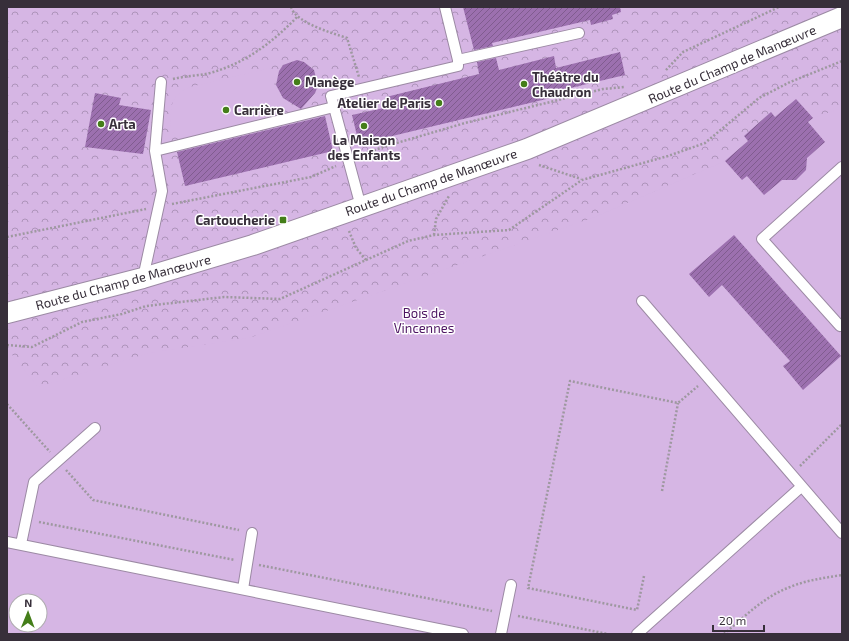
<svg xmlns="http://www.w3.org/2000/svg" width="849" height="641" viewBox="0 0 849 641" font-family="'Exo 2',sans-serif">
	<defs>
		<pattern id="park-crowns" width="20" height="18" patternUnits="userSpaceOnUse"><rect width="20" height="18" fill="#d6b6e4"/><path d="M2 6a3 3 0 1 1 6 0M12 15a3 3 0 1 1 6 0" fill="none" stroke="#ae94ba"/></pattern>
		<pattern id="building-hatch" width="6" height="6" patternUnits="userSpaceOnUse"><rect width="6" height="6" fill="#9c70af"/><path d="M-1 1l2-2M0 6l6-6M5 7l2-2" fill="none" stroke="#805c8f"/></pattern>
	</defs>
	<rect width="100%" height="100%" fill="#faf6fb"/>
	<!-- park -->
	<path fill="url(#park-crowns)" fill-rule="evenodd" d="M7,7H842V634H7ZM16,601H40V625H16Z"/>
	<!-- pitch -->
	<path fill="#d6b6e4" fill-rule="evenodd" d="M270,68L283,116L181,141L171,130C171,108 168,97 190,87Z
		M796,99L813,118L842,108V634H7V352L9,351L38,387L149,353L249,338L592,218L725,161L748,141L744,136L771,112L775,117ZM16,601H40V625H16Z"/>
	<!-- building -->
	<path fill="url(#building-hatch)" d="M463,7H620L621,12L612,15L613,19L591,25L590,20L492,43L493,46L474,50Z
		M620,52L625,75L562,90L563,95L359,144L352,115L388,107L386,97L479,74L477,62L496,58L499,70L554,56L556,68Z
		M297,60L304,62L314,70L318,86L315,93L301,109L283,98L276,85L279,71L283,65Z
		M95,93L121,98L119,105L151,110L143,154L85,147Z
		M796,99L813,118L808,122L825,142L807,158L806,170L796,180H782L764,195L747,176L742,180L725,161L748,141L744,136L771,112L775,117Z
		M325,116L333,151L185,186L177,152Z
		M734,235L841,356L803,390L783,366L790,361L722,285L709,297L689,274Z"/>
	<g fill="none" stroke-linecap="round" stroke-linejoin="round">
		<defs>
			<path id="lane" d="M458,60L579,33
				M155,151L334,107
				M842,167L762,239L840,326L842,325
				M361,207L331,96L458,66V60L445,7
				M143,278L162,191L155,151L161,82
				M642,301L842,533
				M7,542L463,634
				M21,544L34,482L95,428
				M243,589L252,533
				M501,634L511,585
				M637,634L801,487"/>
			<path id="street" d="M7,313L143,278L253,245L527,149L842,17"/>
		</defs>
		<!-- lane casing -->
		<use href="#lane" stroke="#9c8aa4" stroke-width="12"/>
		<!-- street casing -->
		<use href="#street" stroke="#9c8aa4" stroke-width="22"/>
		<!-- path -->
		<path stroke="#9e98a0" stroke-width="2.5" stroke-dasharray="2 2" stroke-linecap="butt" d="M291,7C296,23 332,33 347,38L359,77
			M666,70L683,52L779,7
			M173,79C185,76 198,76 210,73C246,63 273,42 298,16
			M359,156L383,147L465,123L603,89L625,87
			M539,165L581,179
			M172,204L311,177L336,166
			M349,231L356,248L366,260
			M434,235L436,219L449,196
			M7,237L146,209
			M7,345L32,347L82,322L122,314L146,306L224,297L280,299L408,241L434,235L509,230L582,180L668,156L705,143L759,98L790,82L842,61
			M7,404L50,452
			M800,466L842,424
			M66,470L93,500L239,530
			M662,491L678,403
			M39,522L235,560
			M259,565L492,611
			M644,576L637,610L528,588L570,381L678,403L698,386
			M518,616L608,634
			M724,634C744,617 765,596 790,587C807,580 824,578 842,575"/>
		<!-- lane -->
		<use href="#lane" stroke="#fff" stroke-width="10"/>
		<!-- street -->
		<use href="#street" stroke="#fff" stroke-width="20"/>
	</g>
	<!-- markers -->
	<g fill="#447e19" stroke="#fff" stroke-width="1.5">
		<circle cx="297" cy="82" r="4"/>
		<circle cx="524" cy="84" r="4"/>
		<circle cx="439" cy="103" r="4"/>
		<circle cx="226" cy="110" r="4"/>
		<circle cx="101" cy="124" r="4"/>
		<circle cx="364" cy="126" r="4"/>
		<rect x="279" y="216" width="8" height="8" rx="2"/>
	</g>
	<g text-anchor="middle" stroke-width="3" stroke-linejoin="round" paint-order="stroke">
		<!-- street labels -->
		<g font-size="13" fill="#372f3a" stroke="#fff">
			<text transform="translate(732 64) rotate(-23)" y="5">Route du Champ de Manœuvre</text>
			<text transform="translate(431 182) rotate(-19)" y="5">Route du Champ de Manœuvre</text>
			<text transform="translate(123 282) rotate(-15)" y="5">Route du Champ de Manœuvre</text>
		</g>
		<!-- poi labels -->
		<g font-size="13" font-weight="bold" fill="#372f3a" stroke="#fff" text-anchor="start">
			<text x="532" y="82">Théâtre du<tspan x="532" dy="15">Chaudron</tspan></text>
			<text x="305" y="87">Manège</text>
			<text x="431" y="108" text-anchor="end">Atelier de Paris</text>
			<text x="234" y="115">Carrière</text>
			<text x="109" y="129">Arta</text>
			<text x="364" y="145" text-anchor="middle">La Maison<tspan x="364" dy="15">des Enfants</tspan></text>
			<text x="275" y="225" text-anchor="end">Cartoucherie</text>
		</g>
		<!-- park labels -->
		<g font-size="13" fill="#4d1462" stroke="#fff">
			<text x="424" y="318">Bois de<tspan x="424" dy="15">Vincennes</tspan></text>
		</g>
	</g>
	<!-- border -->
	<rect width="849" height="641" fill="none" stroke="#372f3a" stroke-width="16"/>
	<!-- north arrow -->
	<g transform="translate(28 613) rotate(1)"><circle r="19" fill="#ffffff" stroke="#afacb0"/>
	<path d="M0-3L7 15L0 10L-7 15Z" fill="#447e19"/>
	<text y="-6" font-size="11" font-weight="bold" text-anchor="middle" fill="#372f3a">N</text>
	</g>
	<!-- scale -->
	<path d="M713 625v6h51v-6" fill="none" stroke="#372f3a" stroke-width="2"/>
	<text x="719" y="625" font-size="12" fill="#372f3a" stroke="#ffffff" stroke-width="3" paint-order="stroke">20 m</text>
</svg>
